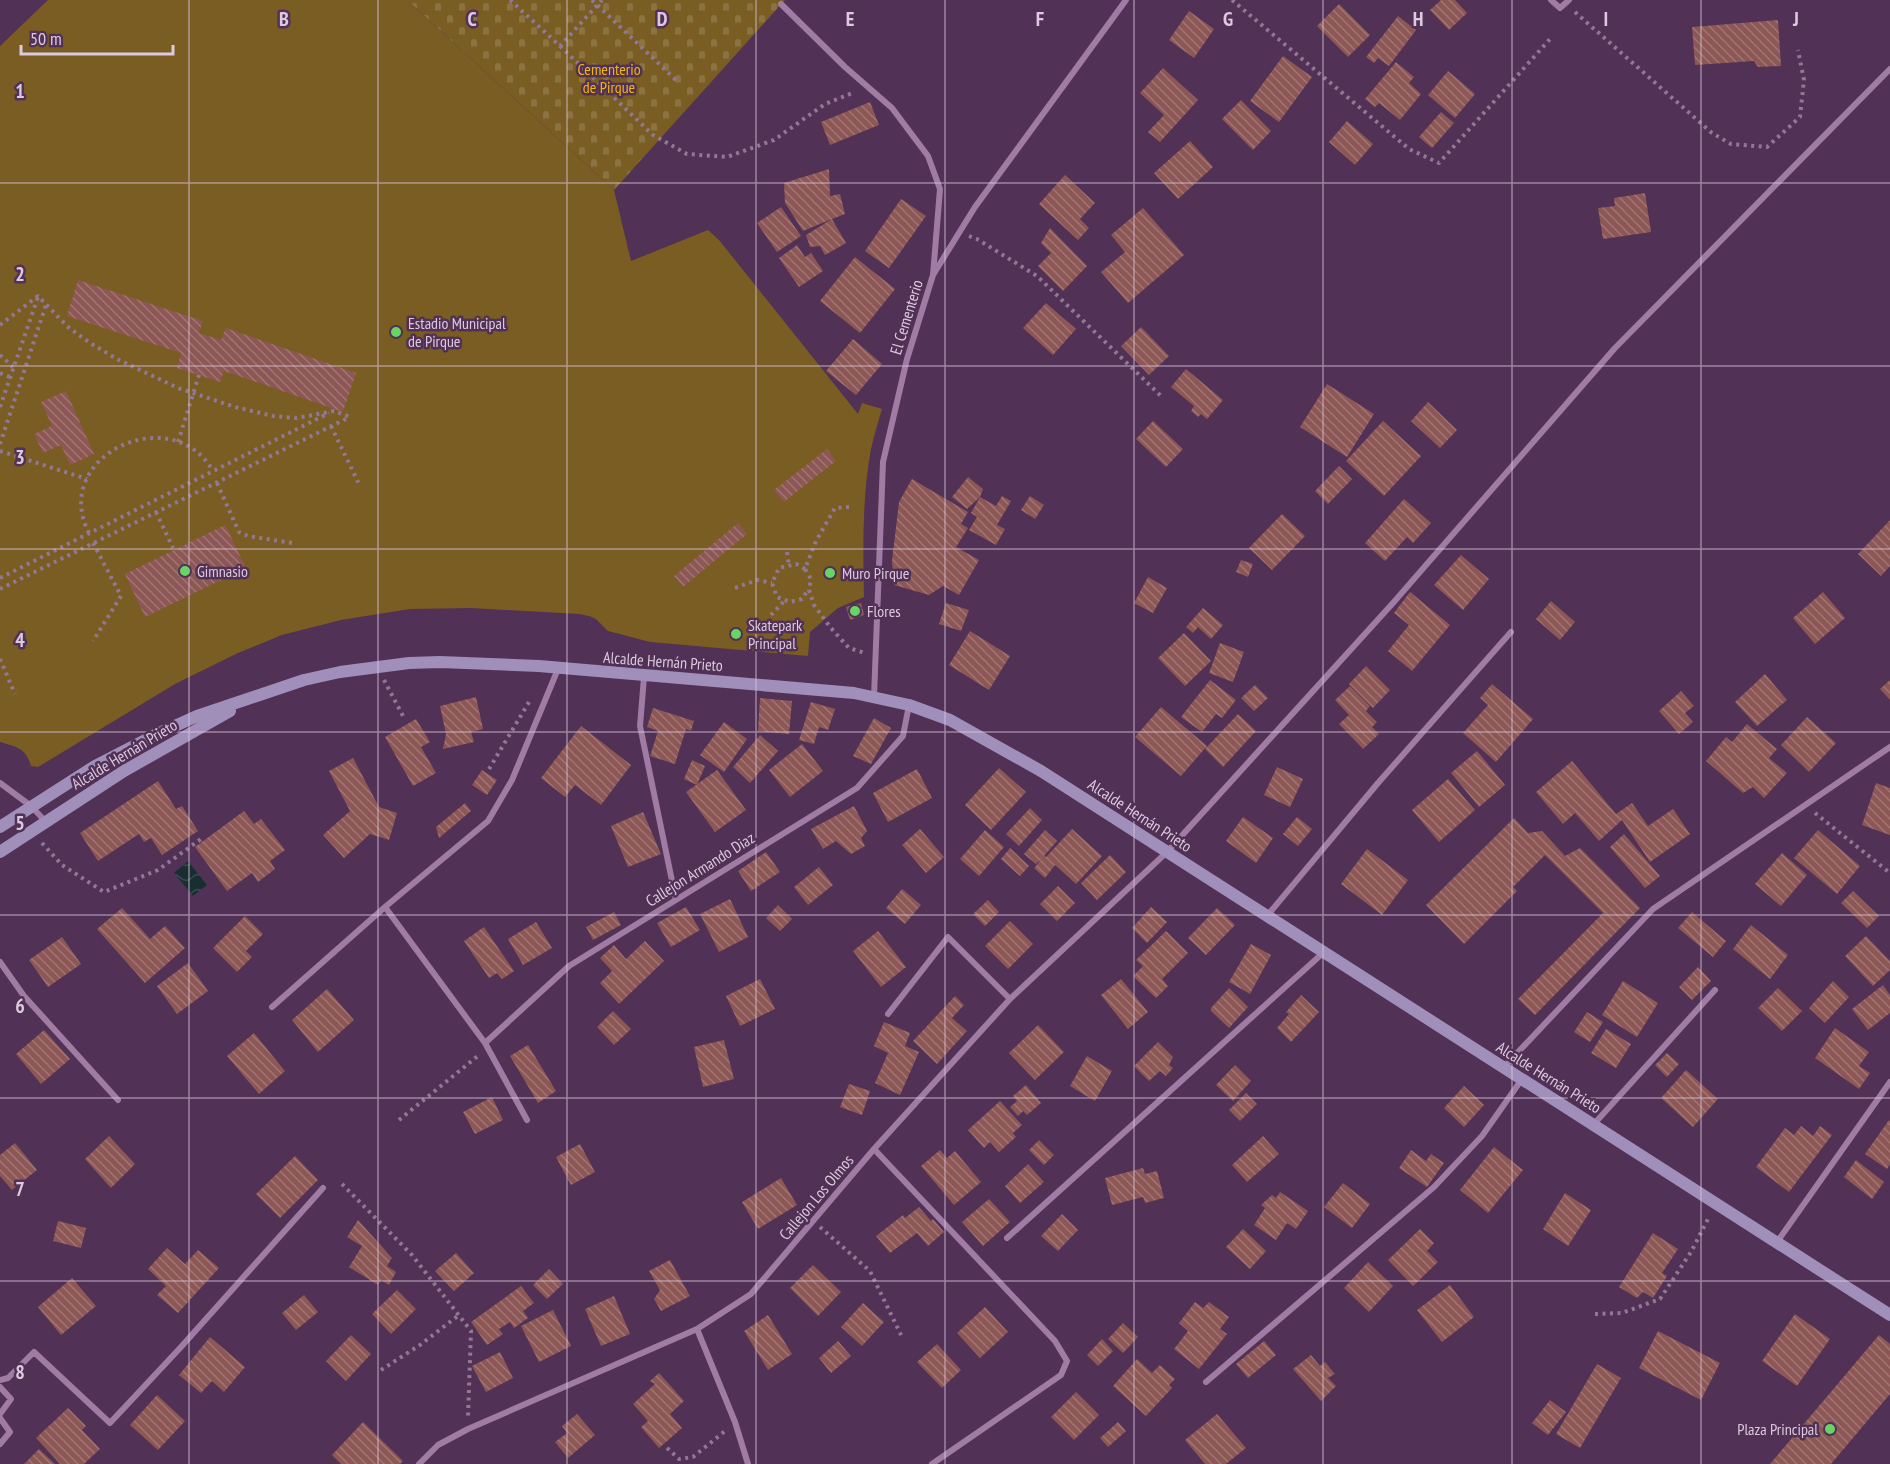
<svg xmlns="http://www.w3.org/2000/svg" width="1890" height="1464" viewBox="0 0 1890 1464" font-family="'PT Sans Narrow',sans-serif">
	<defs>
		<pattern id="cemetery-stones" width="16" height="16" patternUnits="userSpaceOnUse" patternTransform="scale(1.5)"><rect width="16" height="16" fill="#795d22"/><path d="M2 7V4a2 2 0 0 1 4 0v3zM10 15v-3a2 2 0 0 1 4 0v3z" fill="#8c7342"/></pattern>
		<pattern id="water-waves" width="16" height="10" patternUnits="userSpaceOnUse" patternTransform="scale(1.5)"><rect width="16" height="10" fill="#192e30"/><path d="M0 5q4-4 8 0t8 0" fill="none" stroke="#3a4b4e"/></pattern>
		<pattern id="building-back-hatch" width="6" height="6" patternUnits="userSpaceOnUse" patternTransform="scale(1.5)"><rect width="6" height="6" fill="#8c5754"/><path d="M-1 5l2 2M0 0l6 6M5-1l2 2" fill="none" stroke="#a17574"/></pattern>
	</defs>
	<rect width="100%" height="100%" fill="#513155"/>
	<!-- cemetery -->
	<path fill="url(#cemetery-stones)" d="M407,0H785L614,190Z"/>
	<!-- pitch -->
	<path fill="#795d22" d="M48,0H407L614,190L631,261L708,230L719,240L858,414L862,403L882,409C878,422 874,436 871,449C862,498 863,548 864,597L838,608L810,632L808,656L650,642L608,631L596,619L589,616L579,614L471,608L410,609L341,620L282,635L238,653L175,684L38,767L31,766C26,748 17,747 0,742V46Z"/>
	<!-- water -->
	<path fill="url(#water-waves)" d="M188,861L207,885L193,896L174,873Z"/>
	<!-- building -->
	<path fill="url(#building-back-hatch)" d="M1441,0H1455L1467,13L1449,30L1430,10Z
		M1339,4L1370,35L1348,57L1317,26Z
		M1189,11L1214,29L1194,58L1169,40Z
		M1398,16L1416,30L1389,66L1378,58L1374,63L1366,57Z
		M1778,20L1781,66L1758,67L1754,61L1695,65L1692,27Z
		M1283,56L1312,77L1279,122L1250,101Z
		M1396,62L1414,77L1409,83L1421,94L1400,120L1379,103L1375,107L1365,99Z
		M1163,68L1198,100L1160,142L1148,132L1164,115L1140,93Z
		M1448,71L1475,94L1455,118L1428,95Z
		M1241,100L1271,131L1253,150L1222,119Z
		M870,102L879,125L830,145L821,122Z
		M1441,112L1454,123L1432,148L1419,137Z
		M1347,121L1373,144L1355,165L1329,142Z
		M1190,141L1213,167L1178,199L1154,173Z
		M829,169L830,196L840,194L845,214L832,219L846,243L825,255L820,246L810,247L806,235L832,219L803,231L785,203L784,183Z
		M1065,175L1095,203L1080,219L1089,228L1078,240L1039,204Z
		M1645,193L1651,232L1603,239L1598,208L1615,206L1614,198Z
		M901,199L926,216L889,268L865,251Z
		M781,207L801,236L777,252L757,223Z
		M1143,208L1184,255L1128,303L1101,272L1125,252L1111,235Z
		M1050,228L1087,266L1063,291L1038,266L1051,253L1041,243Z
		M797,245L805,257L811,253L823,271L799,287L779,258Z
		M855,257L895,289L860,333L820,301Z
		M78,280L203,321L199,333L221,340L226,328L356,373L343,412L224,371L220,382L177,368L181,353L67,316Z
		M1046,303L1076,329L1053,355L1023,328Z
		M1141,327L1169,356L1149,375L1121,346Z
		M853,339L882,364L856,395L826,371Z
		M1186,369L1223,400L1207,419L1201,414L1198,417L1191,411L1194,406L1171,387Z
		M1327,384L1374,414L1347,457L1300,427Z
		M66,391L94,454L70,465L61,445L43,453L34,434L52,426L41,402Z
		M1428,402L1457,430L1440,448L1411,421Z
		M1153,421L1183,449L1166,467L1136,439Z
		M1383,421L1421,456L1384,496L1346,461Z
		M827,449L836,461L784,502L774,490Z
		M1339,466L1352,479L1328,504L1315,491Z
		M968,477L983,489L980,497L967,509L952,497Z
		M912,479L968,512L961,524L968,528L956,547L979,560L959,595L943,586L929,595L894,585L892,561L899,502Z
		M1002,496L1011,501L997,525L1005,529L996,545L969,530L977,517L971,513L980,497L996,506Z
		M1030,496L1044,505L1035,519L1021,510Z
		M1404,499L1431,523L1413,543L1407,537L1385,561L1365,543Z
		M1282,514L1305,536L1272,570L1249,548Z
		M1890,520V566L1881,576L1858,554Z
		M738,523L747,534L683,587L674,576Z
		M225,525L246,568L145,617L125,574Z
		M1461,555L1489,579L1463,610L1434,585Z
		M1241,560L1253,564L1248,577L1236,572Z
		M1148,577L1167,588L1153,613L1134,603Z
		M1410,592L1450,625L1412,671L1388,651L1409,625L1394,613Z
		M1823,592L1845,618L1815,644L1793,618Z
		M1551,601L1575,622L1560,640L1536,619Z
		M861,603L864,615L850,620L846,607Z
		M946,603L969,610L961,631L939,624Z
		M1203,608L1223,625L1211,639L1198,627L1193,633L1186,627Z
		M970,631L1010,656L989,690L949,665Z
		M1184,633L1211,661L1185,686L1158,658Z
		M1220,643L1244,652L1233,682L1209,673Z
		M1366,666L1390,690L1373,708L1349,684Z
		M1765,674L1787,700L1757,726L1735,702Z
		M1210,680L1236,700L1222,718L1216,714L1202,732L1181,717Z
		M1890,680V700L1880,689Z
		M1492,684L1533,719L1496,762L1463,733L1488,705L1480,698Z
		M1255,685L1268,698L1254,711L1241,698Z
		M1350,686L1370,706L1366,711L1377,722L1372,727L1379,734L1363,749L1339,724L1349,715L1335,700Z
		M1681,691L1694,706L1685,713L1693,722L1679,734L1659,711Z
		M476,697L483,729L471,732L474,742L443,749L446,734L440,706Z
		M760,698L792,701L789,734L758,731Z
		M811,702L835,709L828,730L819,727L814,744L799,740Z
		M1161,707L1207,746L1181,776L1135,737Z
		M653,708L694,721L691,731L686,729L675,764L650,756L658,731L647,727Z
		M1238,714L1256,731L1223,767L1205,749Z
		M1807,717L1836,743L1809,772L1781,745Z
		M874,718L891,728L871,764L853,756Z
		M416,719L430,742L421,747L436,773L413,786L385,737Z
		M724,722L747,739L724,772L700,755Z
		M1747,724L1777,749L1769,758L1787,773L1764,798L1753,787L1743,793L1706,761L1726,737L1732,742Z
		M581,726L631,765L601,805L575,785L565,797L541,778Z
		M760,735L778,751L750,783L733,767Z
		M802,744L823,771L790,797L769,770Z
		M1477,751L1505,785L1479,807L1451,773Z
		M353,758L379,807L397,813L389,840L370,834L344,858L323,835L350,811L329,771Z
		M692,760L705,766L697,785L684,779Z
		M1572,761L1616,814L1632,803L1648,826L1673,809L1690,834L1650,862L1622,820L1599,841L1575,813L1563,824L1536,792Z
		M1277,767L1303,779L1290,807L1264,795Z
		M999,768L1026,792L991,830L965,805Z
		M917,769L932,798L888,822L873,793Z
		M482,770L497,780L487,795L472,785Z
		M717,770L746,810L715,832L686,792Z
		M1448,779L1475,810L1439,842L1412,810Z
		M158,781L176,809L182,806L198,831L162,855L151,838L144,842L139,834L98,861L80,833Z
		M1876,783L1890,788V835L1862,825Z
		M465,803L471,811L439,838L436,827Z
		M854,806L867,831L861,838L865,846L851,854L836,841L823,849L811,829Z
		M1030,808L1042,820L1019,846L1006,834Z
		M244,811L254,824L261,819L285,850L270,861L275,869L258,882L252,873L227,891L195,847Z
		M643,812L661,854L628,867L611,826Z
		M1243,817L1273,838L1256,863L1226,841Z
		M1297,817L1312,829L1298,846L1283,834Z
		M1514,818L1528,833L1542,831L1565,856L1580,848L1640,908L1535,1015L1518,999L1603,913L1545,855L1513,887L1517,891L1464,944L1426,905Z
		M920,829L944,857L926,873L902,845Z
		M1072,829L1102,856L1076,884L1055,865L1045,878L1034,868L1041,860L1036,864L1024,854L1045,830L1057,841L1044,856L1046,857Z
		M985,830L1004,847L979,876L960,859Z
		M1818,830L1860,866L1837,894L1794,858Z
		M1624,834L1660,876L1645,888L1610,847Z
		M1010,848L1029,866L1020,876L1001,859Z
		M1367,849L1408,880L1382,915L1341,884Z
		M766,852L780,872L751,891L738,871Z
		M1782,853L1807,875L1781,906L1755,884Z
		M1110,855L1126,872L1097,900L1081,883Z
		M819,867L833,885L808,905L794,887Z
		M1058,886L1075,903L1057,921L1040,904Z
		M902,889L921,905L905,924L886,908Z
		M1853,891L1879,916L1867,928L1841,903Z
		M730,899L748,937L719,952L700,914Z
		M988,900L999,912L985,926L973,914Z
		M778,905L792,919L780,931L766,918Z
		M686,907L700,930L671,947L657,923Z
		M1151,907L1167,922L1147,943L1132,928Z
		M122,908L150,939L165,926L185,948L145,983L97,929Z
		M1217,908L1235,925L1206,955L1188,938Z
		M614,912L621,925L593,940L586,927Z
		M1692,912L1726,941L1713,957L1678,928Z
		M245,916L263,934L246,951L252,957L237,972L213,948Z
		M1010,921L1033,944L1008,969L985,946Z
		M536,922L552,948L523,965L508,939Z
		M1751,925L1788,955L1770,979L1733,949Z
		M484,927L514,971L502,979L497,973L489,978L464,941Z
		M878,931L906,967L881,987L853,951Z
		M1166,931L1188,953L1162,979L1168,986L1156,998L1133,976L1143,966L1136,960Z
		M1866,936L1890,961V970L1873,986L1845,956Z
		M62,937L81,964L48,987L29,960Z
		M645,941L664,961L619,1004L600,983L612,971L600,958L614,945L626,959Z
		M1251,944L1271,955L1250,994L1229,982Z
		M188,963L208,991L177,1014L157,986Z
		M1698,967L1711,981L1692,1000L1679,987Z
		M760,979L775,1009L740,1026L726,996Z
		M1121,979L1148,1012L1128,1029L1101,995Z
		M1623,981L1658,1003L1637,1037L1602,1015Z
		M1833,981L1849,997L1825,1023L1809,1008Z
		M1883,985L1890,995V1013L1868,1030L1852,1009Z
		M1229,988L1248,1007L1229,1028L1211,1011V1008Z
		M1778,988L1802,1011L1782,1031L1758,1008Z
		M327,989L354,1020L318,1052L292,1020Z
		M1301,995L1319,1012L1291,1042L1277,1028L1289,1014L1286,1012Z
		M955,996L964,1005L952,1018L967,1031L937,1064L913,1041Z
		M613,1011L631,1029L614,1045L597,1027Z
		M1587,1012L1603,1022L1590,1042L1574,1032Z
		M884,1022L910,1033L905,1046L919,1052L900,1095L875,1083L888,1053L874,1046Z
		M1038,1025L1064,1052L1035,1080L1009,1053Z
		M1835,1028L1869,1052L1859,1066L1870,1073L1859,1089L1815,1058Z
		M1606,1029L1631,1044L1616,1068L1591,1053Z
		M44,1030L70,1059L41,1084L16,1054Z
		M254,1033L285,1071L259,1094L227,1056Z
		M724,1040L734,1079L703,1087L694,1047Z
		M1158,1042L1173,1057L1169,1065L1173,1068L1166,1076L1160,1071L1149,1081L1134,1066Z
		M528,1045L556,1091L538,1103L510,1056Z
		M1667,1053L1679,1064L1667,1077L1655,1065Z
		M1087,1056L1112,1071L1095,1101L1070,1086Z
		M1235,1065L1251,1081L1233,1101L1216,1085Z
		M1686,1070L1718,1099L1693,1127L1661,1098Z
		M849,1084L870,1091L862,1115L840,1107Z
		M1026,1085L1041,1103L1027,1115L1023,1111L1018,1116L1010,1107L1017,1101L1013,1096Z
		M1464,1086L1484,1105L1464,1127L1444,1108Z
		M1246,1093L1257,1104L1240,1121L1229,1110Z
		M492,1097L503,1120L475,1134L463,1112Z
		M1000,1101L1022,1125L1013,1133L1016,1137L999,1152L990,1142L984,1148L968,1130Z
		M1889,1120L1890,1121V1164L1887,1169L1865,1154Z
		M1801,1126L1813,1136L1820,1126L1832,1135L1789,1192L1756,1167L1785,1128L1794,1135Z
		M109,1136L135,1164L111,1188L85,1159Z
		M1263,1136L1279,1154L1247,1182L1232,1165Z
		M1039,1140L1054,1155L1044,1165L1029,1150Z
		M15,1143L37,1170L12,1190L0,1176V1155Z
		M580,1144L595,1172L571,1185L556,1157Z
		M1494,1147L1523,1170L1488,1213L1460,1190Z
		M940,1150L947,1158L955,1151L981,1182L954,1205L921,1166Z
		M1411,1150L1426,1161L1431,1154L1444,1163L1427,1187L1399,1168Z
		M295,1156L318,1180L280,1218L256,1194Z
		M1856,1160L1884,1182L1872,1199L1844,1177Z
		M1028,1164L1044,1182L1020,1203L1005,1186Z
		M1143,1168L1145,1174L1157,1171L1164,1198L1145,1203L1143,1197L1112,1205L1105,1178Z
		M781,1178L797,1205L758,1229L742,1202Z
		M1343,1183L1370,1204L1352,1228L1324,1207Z
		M1280,1192L1308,1211L1296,1229L1287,1223L1276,1240L1254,1225L1265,1208L1261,1205L1272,1195L1276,1198Z
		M1565,1193L1591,1210L1568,1246L1543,1229Z
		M989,1199L1010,1222L983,1246L962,1222Z
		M919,1207L931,1221L933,1219L944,1232L928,1246L917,1233L890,1253L876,1236L903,1215L905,1218Z
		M1062,1214L1078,1230L1058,1251L1041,1236Z
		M358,1220L392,1258L387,1266L396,1272L389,1285L381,1280L378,1285L349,1267L362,1246L347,1237Z
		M58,1221L86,1228L81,1248L53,1241Z
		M1243,1229L1266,1251L1250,1269L1226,1247Z
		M1420,1229L1434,1243L1427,1251L1438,1262L1413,1286L1388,1260Z
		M1653,1233L1678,1249L1662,1273L1667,1276L1653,1298L1643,1292L1637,1298L1619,1287Z
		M167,1248L185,1264L198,1250L219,1268L178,1313L157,1295L166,1286L148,1269Z
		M456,1253L474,1273L454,1291L435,1271Z
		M670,1260L690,1296L661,1311L654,1299L660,1290L649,1271Z
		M1368,1262L1393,1286L1369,1312L1344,1288Z
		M813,1265L841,1292L818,1316L790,1288Z
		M549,1269L563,1284L547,1299L533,1285Z
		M72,1278L96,1306L61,1335L38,1307Z
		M1450,1285L1474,1317L1442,1342L1417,1310Z
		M521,1286L534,1303L523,1311L528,1318L514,1328L510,1322L499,1329L503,1334L487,1345L471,1322Z
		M397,1290L416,1309L391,1334L372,1314Z
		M304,1295L318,1312L296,1330L282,1313Z
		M614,1296L630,1334L601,1346L585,1309Z
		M1195,1302L1203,1308L1209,1302L1229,1317L1220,1329L1227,1334L1199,1369L1174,1349L1188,1331L1179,1323Z
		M863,1303L884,1322L862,1346L841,1327Z
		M985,1307L1008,1332L980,1358L957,1333Z
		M553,1310L571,1346L539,1362L521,1326Z
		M1795,1314L1830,1339L1797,1386L1762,1361Z
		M768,1315L792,1354L768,1370L744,1331Z
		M1123,1323L1138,1337L1123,1353L1108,1339Z
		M1658,1331L1720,1363L1701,1400L1639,1368Z
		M351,1335L371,1354L346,1381L326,1361Z
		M1879,1335L1890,1344V1394L1831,1464H1770Z
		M210,1337L245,1367L224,1392L212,1381L201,1393L179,1375Z
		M1102,1339L1113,1351L1098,1366L1087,1355Z
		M838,1341L851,1356L831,1373L819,1358Z
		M1264,1341L1276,1355L1248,1378L1236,1364Z
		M937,1344L961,1370L942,1388L917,1362Z
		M500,1352L513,1378L486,1392L472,1366Z
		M1311,1355L1320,1366L1325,1362L1335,1374L1328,1378L1336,1386L1321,1401L1293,1369Z
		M1137,1359L1152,1373L1160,1365L1175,1379L1169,1385L1172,1388L1146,1416L1113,1386Z
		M1597,1364L1621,1378L1580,1448L1556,1434Z
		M659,1373L684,1401L670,1414L682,1428L659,1448L641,1427L648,1421L633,1404L655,1384L650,1381Z
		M1076,1392L1099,1415L1074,1440L1051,1417Z
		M157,1395L185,1421L158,1450L130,1425Z
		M1550,1400L1566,1412L1548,1435L1532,1423Z
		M68,1408L86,1426L82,1430L100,1449L84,1464H60L36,1438Z
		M577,1414L595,1435L568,1458L555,1442L567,1433L562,1426Z
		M1217,1414L1246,1448L1226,1464H1205L1185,1440Z
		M363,1422L403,1461L400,1464H341L332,1455Z
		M1118,1422L1126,1431L1108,1447L1100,1438Z
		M39,1449L55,1464H24Z"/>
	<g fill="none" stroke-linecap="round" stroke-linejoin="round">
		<!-- path -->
		<path stroke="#937896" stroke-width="4" stroke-dasharray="3 4.5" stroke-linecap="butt" d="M510,0L560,46L602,0
			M592,0L678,82
			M1232,0L1409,149L1439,163L1550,39
			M1575,12L1712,133L1731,144L1767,147L1800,117L1804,80L1798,50
			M560,46L653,135L687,154L727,157L774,140L825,104L855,92
			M969,236L977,239L1037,276L1162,397
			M0,325L38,296L68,327L90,343L117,359L178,388L235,407L273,416L297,418L334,411L350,417
			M0,355L13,367
			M0,373L10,377
			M0,407L38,297
			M331,426L359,484
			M178,442L199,375
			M0,444L46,305
			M0,451L87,479
			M217,483L239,532L248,536L292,543
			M849,507L835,508L816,541L805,569L811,579L809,590L814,605L830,627L849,648L865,653
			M156,512L173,548
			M89,533C49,456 172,399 213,471
			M93,543L121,596L93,641
			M787,552L789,566
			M805,569L796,564L779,568L772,583L777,597L790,602L802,599L808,590
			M0,578L329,413
			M735,588L757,580L772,583
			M0,589L350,417
			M771,615L785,600
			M0,659L15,694
			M384,680L403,716
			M489,769L529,702
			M1815,813L1890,873
			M42,843L62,865L104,892L158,870L201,839
			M399,1120L479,1055
			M342,1184L412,1255L471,1331L468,1417
			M820,1227L870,1271L902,1337
			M1595,1314L1622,1313L1660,1299L1691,1252L1709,1217
			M381,1370L420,1345L459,1315
			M667,1448L679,1459L693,1457L725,1431"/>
		<!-- street -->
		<path stroke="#a07ca4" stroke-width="6" d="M1551,0L1560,8L1569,0
			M781,4L845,67L892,108L928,156L940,189L933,275L907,359L883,462L874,697
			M933,275L975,207L1126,0
			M644,677L640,726L676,900
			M0,783L31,806L46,822
			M1267,916L1378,783L1511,632
			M0,962L24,996L118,1100
			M272,1007L385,907
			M888,1014L948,937L1010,999
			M485,1043L569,966L857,788L903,736L909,705
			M1504,1067L1653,909L1890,747
			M527,1120L485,1043L385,907L488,821L512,780L558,669
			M1594,1124L1715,990
			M874,1149L1055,1341L1067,1361L1061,1375L932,1464
			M1007,1238L1323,953
			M1777,1242L1890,1082
			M697,1329L735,1422L748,1464
			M0,1380L8,1378L34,1352L110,1423L181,1347L323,1188
			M1206,1382L1434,1187L1482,1136L1522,1079
			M0,1387L11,1399L0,1414
			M0,1418L10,1432L0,1444
			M419,1464L438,1445L468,1429L697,1329L751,1294L874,1149L1010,999L1167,852L1393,603L1615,348L1890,69"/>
		<!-- secondary -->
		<path stroke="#a08fba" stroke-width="12" d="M0,827L95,766L155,735L197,716L304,680L340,672L409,663L440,662L539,666L854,693L909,705L950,720L1041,771L1890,1315
			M0,852L124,771L230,711"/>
	</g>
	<!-- grid -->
	<path fill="none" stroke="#decae0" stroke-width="1.5" stroke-opacity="0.55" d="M189,0V1464M378,0V1464M567,0V1464M756,0V1464M945,0V1464M1134,0V1464M1323,0V1464M1512,0V1464M1701,0V1464M0,183H1890M0,366H1890M0,549H1890M0,732H1890M0,915H1890M0,1098H1890M0,1281H1890"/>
	<!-- markers -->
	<g fill="#67d466" stroke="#513155" stroke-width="2">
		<circle cx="396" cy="332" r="6"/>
		<circle cx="185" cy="571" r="6"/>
		<circle cx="830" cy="573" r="6"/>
		<circle cx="855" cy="611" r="6"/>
		<circle cx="736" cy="634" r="6"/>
		<circle cx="1830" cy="1429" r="6"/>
	</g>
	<g text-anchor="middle" stroke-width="5" stroke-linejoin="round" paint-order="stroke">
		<!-- park labels -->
		<g font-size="16" fill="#f6b700" stroke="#513155">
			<text x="609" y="75">Cementerio<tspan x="609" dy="18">de Pirque</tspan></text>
		</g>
		<!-- street labels -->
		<g font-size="16" fill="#decae0" stroke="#513155">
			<text transform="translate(906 317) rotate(-73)" y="6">El Cementerio</text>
			<text transform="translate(663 661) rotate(4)" y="6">Alcalde Hernán Prieto</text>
			<text transform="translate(124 754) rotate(-31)" y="6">Alcalde Hernán Prieto</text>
			<text transform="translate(1140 815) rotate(33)" y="6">Alcalde Hernán Prieto</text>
			<text transform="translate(700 869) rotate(-32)" y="6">Callejon Armando Diaz</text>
			<text transform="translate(1549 1077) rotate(32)" y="6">Alcalde Hernán Prieto</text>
			<text transform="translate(816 1197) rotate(-50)" y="6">Callejon Los Olmos</text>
		</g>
		<!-- poi labels -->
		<g font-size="16" fill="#decae0" stroke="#513155" text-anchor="start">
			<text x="408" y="329">Estadio Municipal<tspan x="408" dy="18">de Pirque</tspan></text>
			<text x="197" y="577">Gimnasio</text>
			<text x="842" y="579">Muro Pirque</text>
			<text x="867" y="617">Flores</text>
			<text x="748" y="631">Skatepark<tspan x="748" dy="18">Principal</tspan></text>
			<text x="1818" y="1435" text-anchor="end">Plaza Principal</text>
		</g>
	</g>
	<g font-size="20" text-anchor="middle" font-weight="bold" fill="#decae0" stroke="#513155" stroke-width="5" stroke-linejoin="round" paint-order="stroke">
		<text x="284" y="26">B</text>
		<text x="472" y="26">C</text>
		<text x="662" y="26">D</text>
		<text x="850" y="26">E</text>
		<text x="1040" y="26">F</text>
		<text x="1228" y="26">G</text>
		<text x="1418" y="26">H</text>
		<text x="1606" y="26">I</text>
		<text x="1796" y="26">J</text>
		<text x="20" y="98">1</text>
		<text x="20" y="281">2</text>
		<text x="20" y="464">3</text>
		<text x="20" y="647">4</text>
		<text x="20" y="830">5</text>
		<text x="20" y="1013">6</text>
		<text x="20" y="1196">7</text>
		<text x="20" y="1379">8</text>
	</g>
	<!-- scale -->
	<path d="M21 45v9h152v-9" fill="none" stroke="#decae0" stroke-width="3"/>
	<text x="30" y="45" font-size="18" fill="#decae0" stroke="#513155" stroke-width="4.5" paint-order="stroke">50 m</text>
</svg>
